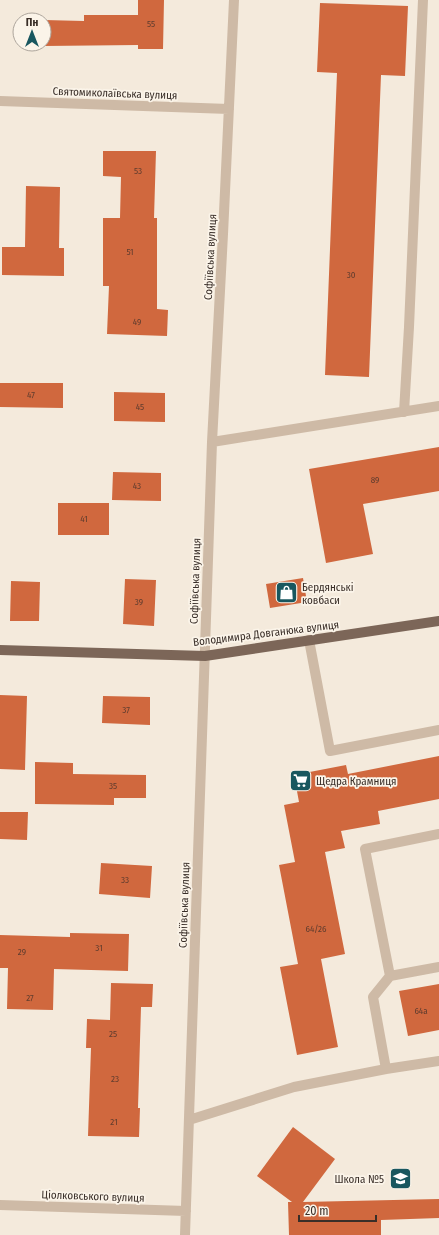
<svg xmlns="http://www.w3.org/2000/svg" width="439" height="1235" viewBox="0 0 439 1235" font-family="'Fira Sans Condensed',sans-serif">
	<rect width="100%" height="100%" fill="#f4eadc"/>
	<!-- building -->
	<path fill="#d0683e" d="M138,0H164L163,49H138V45L44,46V20L84,21V15H138Z
		M320,3L408,6L405,76L381,75L369,377L325,375L337,73L317,72Z
		M103,151H156L154,218H157V309L168,310L167,336L107,334L109,286H103V218H120L121,177L103,176Z
		M26,186L60,187L59,248H64V276L2,275V247H25Z
		M0,383H63V408L0,407Z
		M114,392L165,393V422L114,421Z
		M439,447V491L363,504L373,554L326,563L309,469Z
		M113,472L161,473V501L112,500Z
		M58,503H109V535H58Z
		M303,578L307,602L270,608L266,584Z
		M125,579L156,580L154,626L123,624Z
		M11,581L40,582L39,621H10Z
		M0,695L27,696L25,770L0,769Z
		M103,696L150,697V725L102,723Z
		M439,756V799L378,811L380,824L341,831L345,848L325,852L345,954L321,959L338,1047L297,1055L280,967L298,964L279,865L295,862L284,805L299,802L294,775L346,765L348,774Z
		M35,762L73,763V774L146,775V798H114V805L35,804Z
		M0,812H28L27,840L0,839Z
		M101,863L152,866L150,898L99,894Z
		M70,933L129,934L128,971L54,969L53,1010L7,1009L8,968H0V935L70,937Z
		M111,983L153,984L152,1007H141L138,1108H140L139,1137L88,1136L91,1048H86L87,1019L110,1020Z
		M439,984V1030L408,1036L399,991Z
		M293,1127L335,1159L303,1202L439,1199V1218L381,1220V1235H289L288,1202H292L257,1176Z"/>
	<g fill="none" stroke-linecap="round" stroke-linejoin="round">
		<!-- minor -->
		<path stroke="#cebaa6" stroke-width="10" d="M0,101L229,109
			M404,412L409,327L423,0
			M212,442L439,406
			M309,640L330,751L439,730
			M390,976L439,967
			M386,1069L373,997L390,976L365,849L439,834
			M189,1120L294,1087L386,1069L439,1061
			M0,1205L186,1211
			M185,1235L212,442L223,234L234,0"/>
		<!-- major -->
		<path stroke="#7c6658" stroke-width="10" d="M0,650L205,656L439,621"/>
	</g>
	<!-- icons -->
	<defs>
		<symbol id="shop-square" viewBox="-11 -11 22 22"><rect x="-9" y="-9" width="18" height="18" rx="4" fill="#19575f" stroke="#fbf4e9"/><path d="M-5-2.5h2.3a2.7 3.5 0 0 1 5.4 0H5L5.5 6h-11ZM-1.5-2.5h3a1.5 2.3 0 0 0-3 0Z" fill="#fff"/></symbol>
		<symbol id="supermarket-square" viewBox="-11 -11 22 22"><rect x="-9" y="-9" width="18" height="18" rx="4" fill="#19575f" stroke="#fbf4e9"/><path d="M-6-5.5h2.5l.6 2H6L4.5 2H-2.5L-4.4-4H-6ZM-1.5 3.2a1.3 1.3 0 1 0 .1 0ZM3 3.2a1.3 1.3 0 1 0 .1 0Z" fill="#fff"/></symbol>
		<symbol id="school-square" viewBox="-11 -11 22 22"><rect x="-9" y="-9" width="18" height="18" rx="4" fill="#19575f" stroke="#fbf4e9"/><path d="M0-5L7-2L0 1L-7-2ZM-4 1L0 2.5L4 1V4Q0 6-4 4Z" fill="#fff"/></symbol>
	</defs>
	<g fill-rule="evenodd">
		<use href="#shop-square" x="274" y="580" width="25" height="25"/>
		<use href="#supermarket-square" x="288" y="768" width="25" height="25"/>
		<use href="#school-square" x="388" y="1166" width="25" height="25"/>
	</g>
	<g text-anchor="middle" stroke-width="3.5" stroke-linejoin="round" paint-order="stroke">
		<!-- number labels -->
		<g font-size="9" fill="#5f3c2e">
			<text x="151" y="27">55</text>
			<text x="138" y="174">53</text>
			<text x="130" y="255">51</text>
			<text x="351" y="278">30</text>
			<text x="137" y="325">49</text>
			<text x="31" y="398">47</text>
			<text x="140" y="410">45</text>
			<text x="375" y="483">89</text>
			<text x="137" y="489">43</text>
			<text x="84" y="522">41</text>
			<text x="139" y="605">39</text>
			<text x="126" y="713">37</text>
			<text x="113" y="789">35</text>
			<text x="125" y="883">33</text>
			<text x="316" y="932">64/26</text>
			<text x="99" y="951">31</text>
			<text x="22" y="955">29</text>
			<text x="30" y="1001">27</text>
			<text x="421" y="1014">64а</text>
			<text x="113" y="1037">25</text>
			<text x="115" y="1082">23</text>
			<text x="114" y="1125">21</text>
		</g>
		<!-- street labels -->
		<g font-size="11" fill="#392e28" stroke="#fbf4e9">
			<text transform="translate(115 93) rotate(2)" y="4">Святомиколаївська вулиця</text>
			<text transform="translate(210 257) rotate(-87)" y="4">Софіївська вулиця</text>
			<text transform="translate(195 581) rotate(-88)" y="4">Софіївська вулиця</text>
			<text transform="translate(266 633) rotate(-7)" y="4">Володимира Довганюка вулиця</text>
			<text transform="translate(184 905) rotate(-88)" y="4">Софіївська вулиця</text>
			<text transform="translate(93 1196) rotate(2)" y="4">Ціолковського вулиця</text>
		</g>
		<!-- poi labels -->
		<g font-size="11" fill="#392e28" stroke="#fbf4e9" text-anchor="start">
			<text x="302" y="591">Бердянські<tspan x="302" dy="13">ковбаси</tspan></text>
			<text x="316" y="785">Щедра Крамниця</text>
			<text x="384" y="1183" text-anchor="end">Школа №5</text>
		</g>
	</g>
	<!-- north arrow -->
	<g transform="translate(32 32)"><circle r="19" fill="#fbf4e9" stroke="#ada59c"/>
	<path d="M0-3L7 15L0 10L-7 15Z" fill="#19575f"/>
	<text y="-6" font-size="11" font-weight="bold" text-anchor="middle" fill="#392e28">Пн</text>
	</g>
	<!-- scale -->
	<path d="M299 1215v6h77v-6" fill="none" stroke="#392e28" stroke-width="2"/>
	<text x="305" y="1215" font-size="12" fill="#392e28" stroke="#fbf4e9" stroke-width="3" paint-order="stroke">20 m</text>
</svg>
